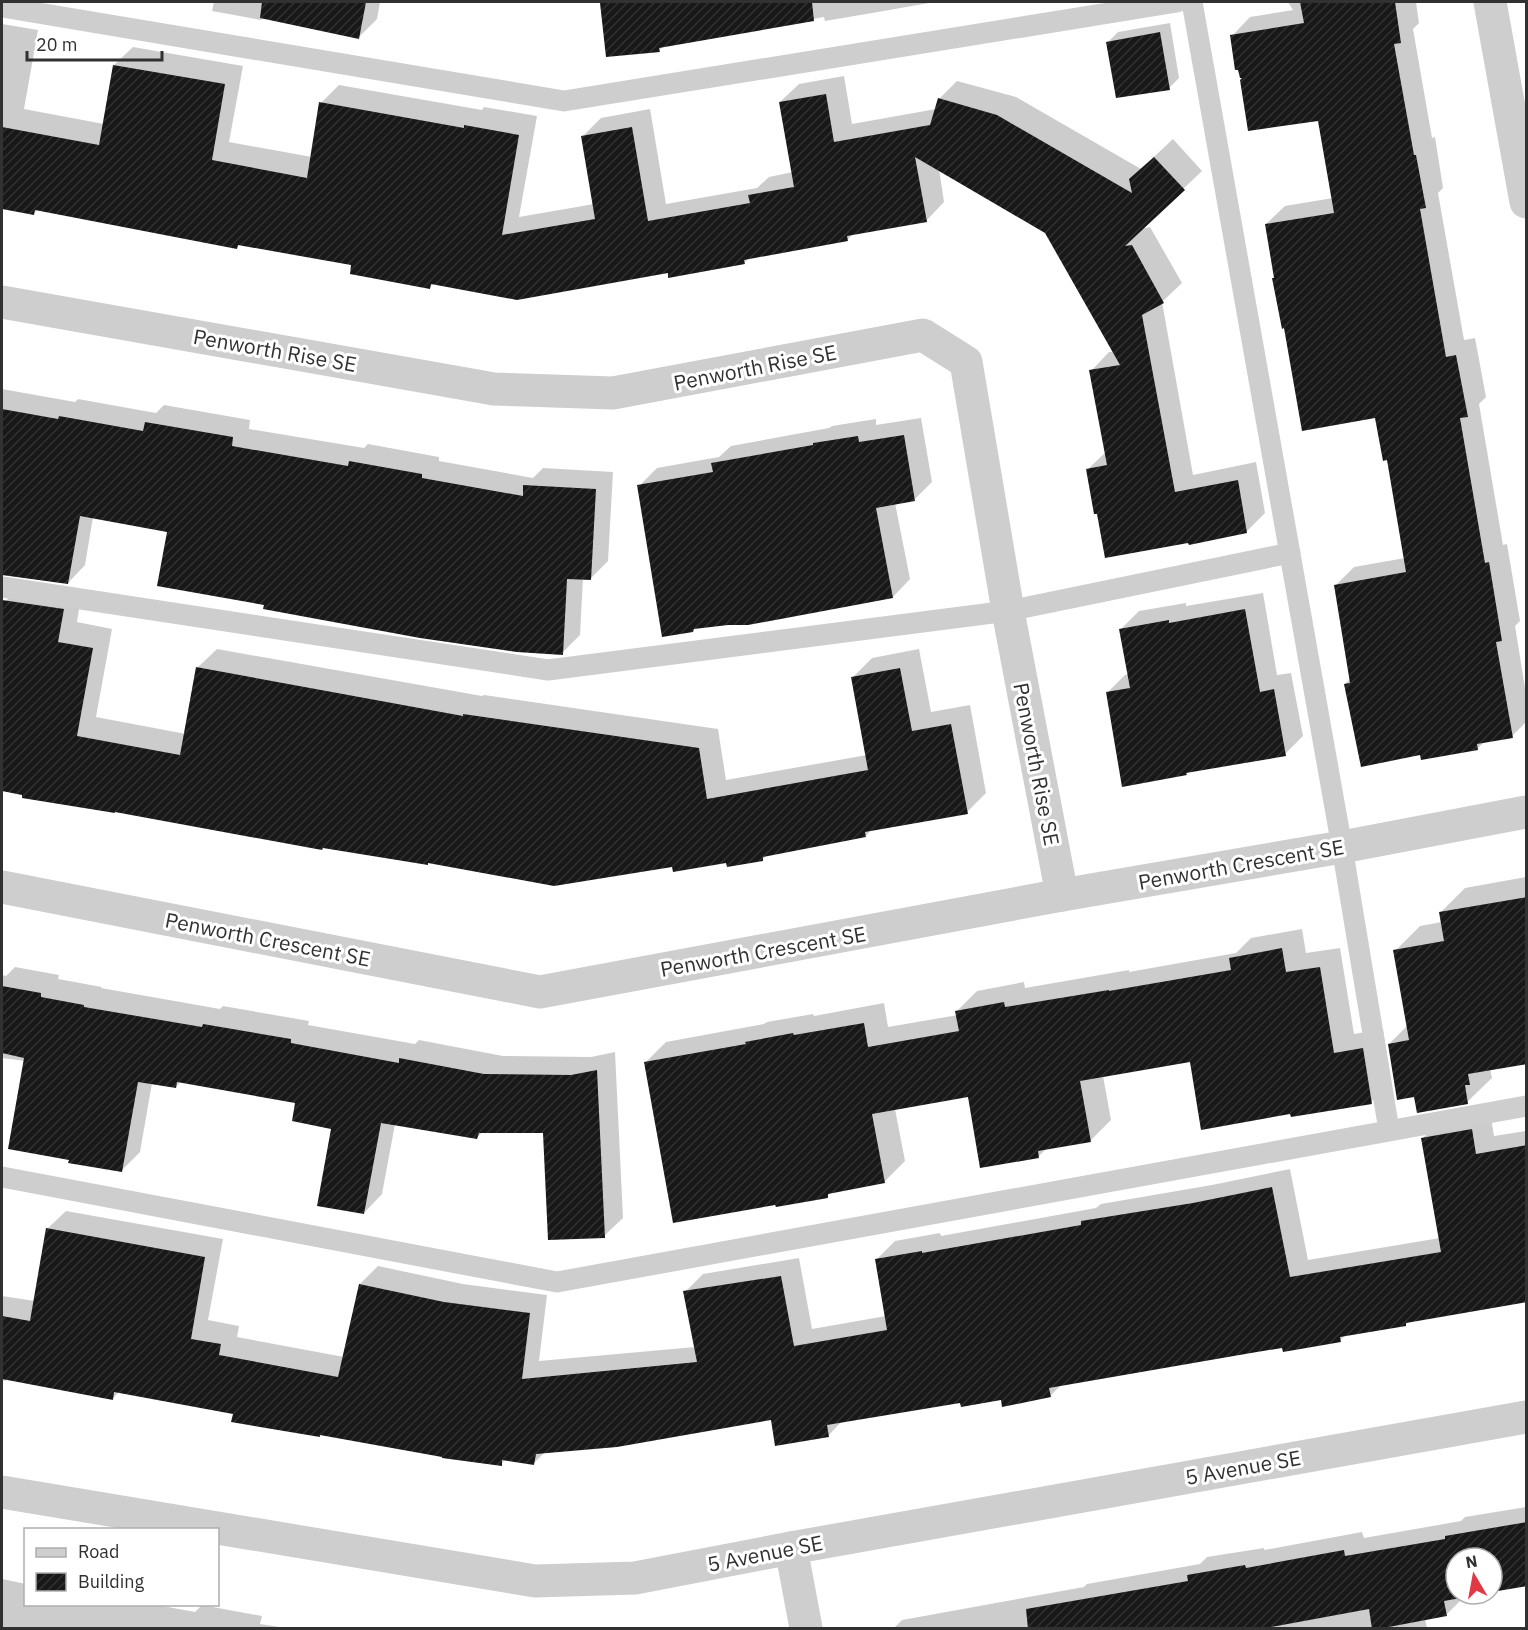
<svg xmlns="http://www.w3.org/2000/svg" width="1528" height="1630" viewBox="0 0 1528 1630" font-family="'IBM Plex Sans',sans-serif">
	<defs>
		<pattern id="building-hatch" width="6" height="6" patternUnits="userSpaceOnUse" patternTransform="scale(1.5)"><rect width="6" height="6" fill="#181818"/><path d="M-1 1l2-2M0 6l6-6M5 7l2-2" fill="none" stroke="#313131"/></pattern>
	</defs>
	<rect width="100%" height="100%" fill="#fff"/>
	<g fill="#0003">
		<polygon points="214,2 380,2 377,19 359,37 264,17 261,20 212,11"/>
		<polygon points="602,2 931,2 929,3 878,12 825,21 824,17 664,46 659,50 607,55"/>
		<polygon points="1288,2 1416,2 1419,23 1413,29 1432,138 1435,137 1443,188 1438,193 1464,340 1475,338 1486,397 1479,404 1503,545 1507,544 1520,621 1515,626 1526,694 1526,722 1512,736 1485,741 1478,748 1422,754 1345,684 1351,678 1336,585 1354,567 1405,558 1388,459 1377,416 1275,278 1266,224 1285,206 1333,198 1319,120 1246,76 1232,36 1250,17 1293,10"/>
		<polygon points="1170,23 1179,78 1169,88 1108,42 1118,32"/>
		<polygon points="2,24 38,30 24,109 104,124 114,65 133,47 243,66 229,142 312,157 321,103 339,85 482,110 484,107 537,116 519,217 594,204 583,136 601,118 650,109 666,204 757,188 769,177 793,172 780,102 799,84 844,76 852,124 936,109 939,99 957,81 1016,97 1141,169 1173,139 1202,171 1141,229 1150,227 1182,283 1162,302 1193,475 1256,462 1265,513 1246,532 1088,469 1106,452 1091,371 1109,352 1114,352 1047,232 939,169 944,202 926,221 854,233 847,240 750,257 744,263 669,271 434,283 430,287 353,264 240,244 237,247 38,209 34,213 2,207"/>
		<polygon points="2,389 75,402 78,399 156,413 164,405 250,420 249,429 364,448 368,444 439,457 439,461 533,478 543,468 613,472 608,561 590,579 583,578 580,635 562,653 265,603 169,531 93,517 85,565 68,583 13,563 2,561"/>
		<polygon points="921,418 932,482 914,500 895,503 910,579 893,597 639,486 657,468 719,457 731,446 829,428 832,426 876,419 876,425"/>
		<polygon points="25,581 82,590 77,622 112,629 96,717 186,734 197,668 217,649 482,696 484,695 718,729 726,780 867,755 852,678 872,658 919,649 931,712 970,705 986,793 967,812 872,829 866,836 767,855 763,859 673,865 430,861 427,864 2,790 2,622 6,601"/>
		<polygon points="1263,593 1277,675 1291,673 1303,736 1285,754 1189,771 1186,774 1107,693 1125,675 1129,674 1121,629 1139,611 1186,603 1186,606"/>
		<polygon points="1526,877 1526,1062 1490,1069 1492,1078 1467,1102 1416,1095 1389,1044 1408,1025 1395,951 1420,926 1442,922 1440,913 1465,888"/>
		<polygon points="1302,929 1306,953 1340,948 1354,1034 1383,1029 1391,1082 1371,1102 1191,1060 1103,1076 1111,1120 1090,1141 1047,1148 1038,1157 969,1095 895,1109 905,1161 884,1182 832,1192 827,1196 646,1062 666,1042 764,1024 767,1022 813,1014 814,1016 884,1003 888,1027 958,1015 957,1011 977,991 1024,982 1025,988 1129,970 1129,972 1236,953 1251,938"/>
		<polygon points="15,967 59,975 58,979 102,987 101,988 220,1009 223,1006 309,1021 308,1025 415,1044 419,1040 503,1056 591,1057 615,1052 623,1218 604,1236 545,1132 483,1131 477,1138 395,1124 382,1194 364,1213 333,1128 297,1102 181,1081 176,1087 152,1083 140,1152 122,1170 25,1061 2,1058 2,975 6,976"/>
		<polygon points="1490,1111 1494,1136 1526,1131 1526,1301 1409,1321 1405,1325 1346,1335 1340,1340 1283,1347 1062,1384 1050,1396 961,1401 842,1421 829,1435 772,1418 545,1452 534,1463 506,1459 501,1464 321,1434 320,1436 234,1412 120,1391 112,1399 7,1379 6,1381 2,1380 2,1296 35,1301 47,1229 66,1211 223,1239 208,1320 239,1326 237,1337 344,1357 360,1284 378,1266 463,1284 547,1295 539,1361 695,1347 685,1292 703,1274 799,1258 812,1329 886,1316 876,1260 895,1241 940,1233 941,1236 1096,1208 1101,1204 1212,1185 1290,1169 1308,1260 1440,1238 1423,1138 1441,1120"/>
		<polygon points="1526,1507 1526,1585 1492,1591 1492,1558 1456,1558 1456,1594 1474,1594 1465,1596 1446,1615 1425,1619 1427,1628 894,1628 902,1620 1084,1587 1087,1584 1200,1564 1207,1557 1264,1548 1264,1550 1362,1532 1364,1538 1461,1521 1465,1517"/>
		<polygon points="2,1579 26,1584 26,1604 152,1604 195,1612 202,1605 262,1616 260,1624 286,1628 2,1628"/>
	</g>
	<g fill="url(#building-hatch)">
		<polygon points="262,2 366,2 359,39 260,18"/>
		<polygon points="619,2 812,2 814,21 659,48 660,52 606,57 600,3"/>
		<polygon points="1300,2 1395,2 1401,43 1394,44 1414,155 1416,155 1426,208 1420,209 1446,357 1456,355 1468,417 1460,418 1485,563 1489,562 1502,641 1496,642 1513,738 1477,744 1478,750 1421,760 1420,755 1361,767 1344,684 1350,683 1334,585 1406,572 1387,460 1383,461 1375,418 1302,431 1284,328 1282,329 1272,278 1274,278 1265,224 1334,213 1318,121 1248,131 1240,80 1242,78 1240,78 1238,70 1235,70 1230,35 1304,23"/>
		<polygon points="1160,32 1170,90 1116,98 1106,42"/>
		<polygon points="113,65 225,84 212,160 307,178 319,102 464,128 464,125 519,135 502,235 595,219 581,136 632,127 648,221 750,203 748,195 794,187 779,102 826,94 834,142 930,125 938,98 997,115 1132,193 1129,179 1154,157 1185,190 1125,246 1132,245 1164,303 1142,315 1175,492 1238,480 1247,533 1189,545 1188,543 1105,558 1097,514 1094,514 1086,469 1107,465 1089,370 1120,365 1045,233 915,157 927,222 847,236 848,241 744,260 745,264 668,278 668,273 517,300 431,284 430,289 350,274 351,265 238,245 237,249 35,210 34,215 2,209 2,127 99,145"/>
		<polygon points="2,409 58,419 59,416 143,431 145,422 233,437 232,446 348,466 349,461 422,474 422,478 523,496 523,485 596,489 591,580 567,579 563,655 517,652 420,638 263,609 264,605 157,586 167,532 80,516 68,584 2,575"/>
		<polygon points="904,435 915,501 876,508 893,598 748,625 728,625 694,629 693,632 662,637 637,485 713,472 711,463 813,445 813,443 858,436 859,442"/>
		<polygon points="2,600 64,609 58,642 93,648 77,736 180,755 196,667 463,716 463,714 699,748 707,799 868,770 851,677 900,668 912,731 951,724 968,814 865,832 866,837 763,857 763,861 727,867 726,863 673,872 672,867 554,886 428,863 428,865 323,848 322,850 115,812 115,813 22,798 22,795 2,791"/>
		<polygon points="1245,609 1260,692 1274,689 1286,756 1186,773 1187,775 1122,787 1106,692 1130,688 1119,629 1169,620 1169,623"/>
		<polygon points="1527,897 1527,1064 1468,1074 1470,1085 1465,1085 1468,1104 1417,1113 1414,1097 1397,1100 1388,1044 1409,1040 1393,950 1444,941 1439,912"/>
		<polygon points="1282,948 1286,972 1320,967 1334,1053 1363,1048 1372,1104 1291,1117 1290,1114 1201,1130 1190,1062 1080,1081 1091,1142 1038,1151 1039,1158 980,1168 968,1097 872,1114 885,1183 828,1194 828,1198 776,1207 775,1205 673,1223 644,1062 746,1044 745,1042 793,1033 794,1035 864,1023 868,1047 959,1031 955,1011 1004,1002 1005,1007 1109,990 1109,991 1231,970 1229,958"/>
		<polygon points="2,986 41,993 41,997 84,1005 84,1007 202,1027 203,1024 291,1039 291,1043 399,1063 399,1058 484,1074 571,1075 597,1070 605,1238 548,1240 543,1133 479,1133 477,1139 381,1123 364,1214 317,1206 331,1129 292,1121 295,1103 177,1082 176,1088 138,1082 122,1172 68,1163 69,1160 8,1149 24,1058 2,1053"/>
		<polygon points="1472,1129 1476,1154 1527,1145 1527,1302 1406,1323 1406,1326 1340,1337 1341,1342 1283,1352 1282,1348 1251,1353 1049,1388 1051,1397 1002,1407 1001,1400 961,1407 960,1403 827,1425 829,1437 775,1446 771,1420 617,1447 536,1454 534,1465 502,1460 502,1466 442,1458 442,1457 320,1435 320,1437 231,1422 233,1414 114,1392 113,1400 2,1379 2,1316 30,1321 46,1228 205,1257 191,1339 221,1344 219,1355 338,1377 359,1284 444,1302 530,1313 522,1379 697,1362 683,1291 781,1276 794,1346 887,1330 875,1259 922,1251 922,1253 1081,1225 1081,1221 1193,1203 1272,1187 1290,1277 1441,1252 1421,1138"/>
		<polygon points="1527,1522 1527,1586 1492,1592 1492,1558 1456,1558 1456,1594 1483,1594 1444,1601 1447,1616 1378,1629 1372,1629 1369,1609 1261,1629 1028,1629 1026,1609 1188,1581 1187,1575 1245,1565 1246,1568 1344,1550 1345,1556 1445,1539 1445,1536"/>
	</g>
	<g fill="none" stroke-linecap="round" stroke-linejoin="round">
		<g stroke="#cecece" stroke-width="21">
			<polyline points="1192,2 1342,847 1389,1130"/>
			<polyline points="2,7 564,101 1177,2"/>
			<polyline points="2,587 548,670 1008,611 1290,553"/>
			<polyline points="2,1177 557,1282 1526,1106"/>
		</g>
		<g stroke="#cecece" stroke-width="33">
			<polyline points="1490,2 1526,202"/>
			<polyline points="2,302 494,389 613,393 923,335 966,362 1008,611 1062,895"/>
			<polyline points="2,887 540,992 1062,895 1342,847 1526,812"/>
			<polyline points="2,1492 535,1581 635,1578 791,1548 1526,1417"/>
			<polyline points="791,1548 806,1628"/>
		</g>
	</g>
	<g text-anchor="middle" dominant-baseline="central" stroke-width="6" stroke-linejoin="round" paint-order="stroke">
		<g font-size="21" fill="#313131" stroke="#fff">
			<text transform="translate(275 350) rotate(10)">Penworth Rise SE</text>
			<text transform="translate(755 367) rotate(-11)">Penworth Rise SE</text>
			<text transform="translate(1037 764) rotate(79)">Penworth Rise SE</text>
			<text transform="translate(1241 864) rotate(-10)">Penworth Crescent SE</text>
			<text transform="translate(268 939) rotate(11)">Penworth Crescent SE</text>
			<text transform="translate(763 951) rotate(-10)">Penworth Crescent SE</text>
			<text transform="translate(1243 1467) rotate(-10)">5 Avenue SE</text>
			<text transform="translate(765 1553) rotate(-11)">5 Avenue SE</text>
		</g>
	</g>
	<rect width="1528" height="1630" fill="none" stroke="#313131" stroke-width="6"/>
	<rect x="24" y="1528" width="195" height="78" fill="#ffffff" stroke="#adadad" stroke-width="1.5"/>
	<rect x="36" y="1548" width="30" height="9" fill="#cecece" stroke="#adadad" stroke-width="1.5"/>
	<text x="78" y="1558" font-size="18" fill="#313131">Road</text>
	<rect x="36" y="1573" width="30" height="18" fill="url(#building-hatch)" stroke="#adadad" stroke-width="1.5"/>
	<text x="78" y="1588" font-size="18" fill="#313131">Building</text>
	<g transform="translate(1474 1576) rotate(350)"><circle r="28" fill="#ffffff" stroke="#adadad" stroke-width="1.5"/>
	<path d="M0-4.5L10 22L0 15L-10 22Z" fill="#e43744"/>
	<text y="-9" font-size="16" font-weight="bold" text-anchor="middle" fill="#313131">N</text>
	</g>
	<path d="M27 51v9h135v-9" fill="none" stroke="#313131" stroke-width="3"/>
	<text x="36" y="51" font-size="18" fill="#313131" stroke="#ffffff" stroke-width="4.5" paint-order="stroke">20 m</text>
</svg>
